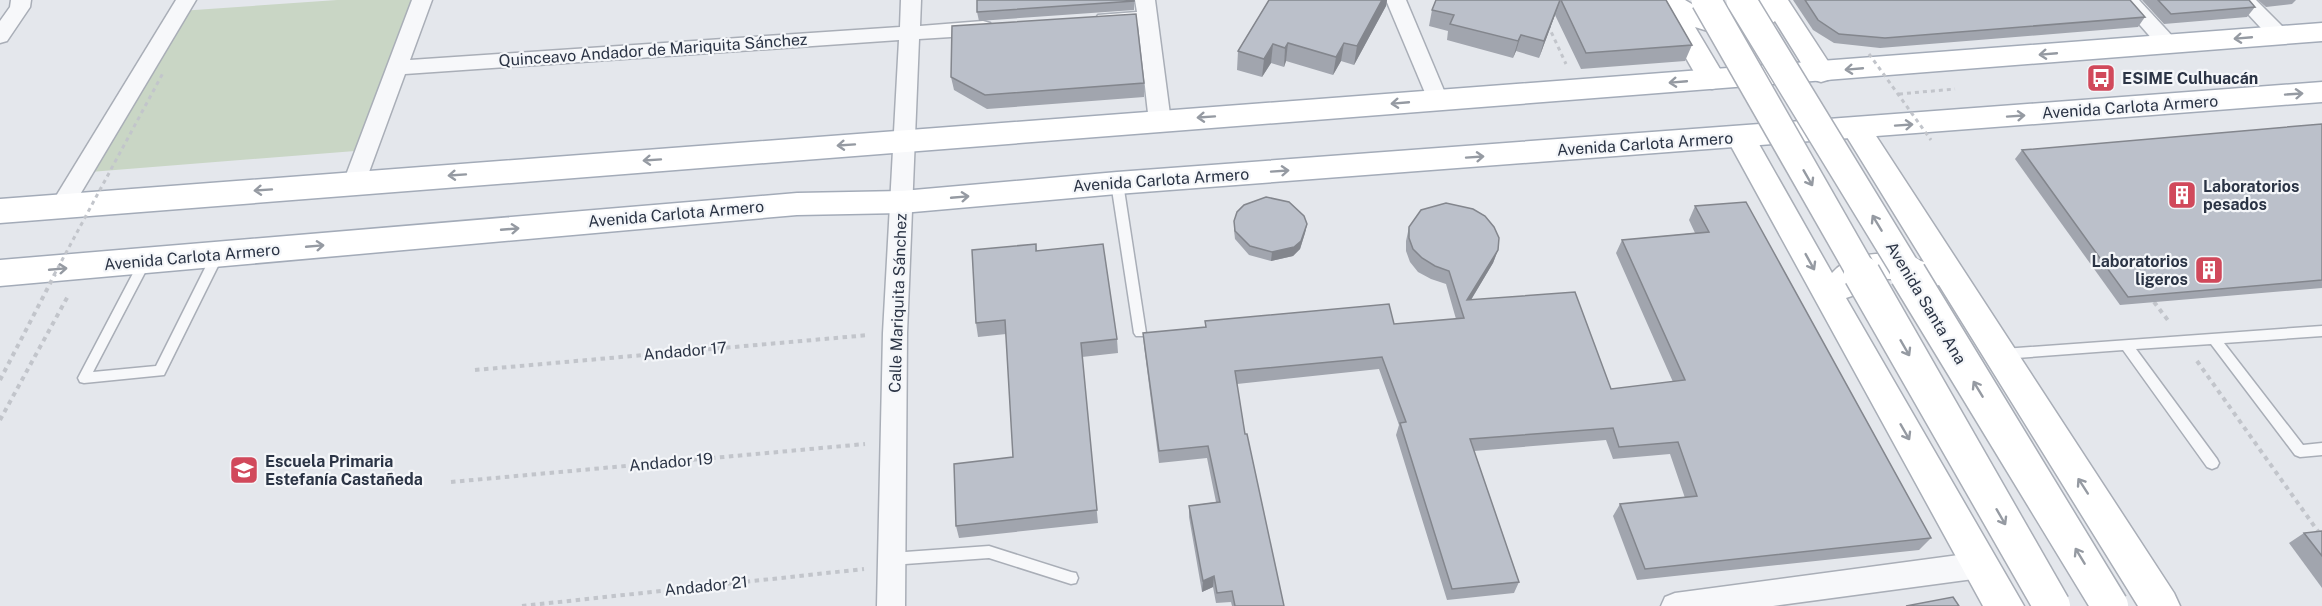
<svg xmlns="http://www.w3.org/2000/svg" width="2322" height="606" viewBox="0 0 2322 606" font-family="'Public Sans',sans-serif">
	<rect width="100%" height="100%" fill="#e4e7ec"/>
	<polygon fill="#c9d6c5" points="337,0 413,0 355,151 90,172 180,11"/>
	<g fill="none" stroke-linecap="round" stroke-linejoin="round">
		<g stroke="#a9aeb7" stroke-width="3">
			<g id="lane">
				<polygon points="1117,179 1123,183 1146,333 1144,336 1136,336 1134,333 1111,183"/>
				<polygon points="217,252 223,256 164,375 84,383 80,382 78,378 141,258 145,257 151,261 93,372 156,366 211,256"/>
				<polygon points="2322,326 2322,336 2224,343 2303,445 2322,443 2322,455 2300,457 2295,455 2211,344 2136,349 2217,459 2219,463 2217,467 2212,469 2207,467 2123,350 2003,359 1999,358 1997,354 1999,350 2003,349"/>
				<polygon points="989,546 1071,572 1076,573 1078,578 1076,583 1071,584 989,558 891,565 886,563 884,559 886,555 891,553"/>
			</g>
		</g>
		<g stroke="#a9aeb7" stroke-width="3">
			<g id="street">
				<polygon points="11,0 31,0 30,7 7,41 0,43 0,21 10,7"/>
				<polygon points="176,0 196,0 69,213 61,215 53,213 50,207 53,201"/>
				<polygon points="412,0 432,0 410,60 900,27 901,0 921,0 920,26 983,21 990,23 993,28 990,33 983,35 919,39 907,333 905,606 877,606 883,333 899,40 405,74 365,183 362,189 354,191 346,189 343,183"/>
				<polygon points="1135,0 1155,0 1171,122 1168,127 1160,129 1152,127 1149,122 1138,25 1105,26 1098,25 1095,20 1098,15 1137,12"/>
				<polygon points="1386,0 1406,0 1448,100 1445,105 1438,107 1431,105 1428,100"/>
				<polygon points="2118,0 2139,0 2175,39 2178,44 2175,49 2168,51 2161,49"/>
				<polygon points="2235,0 2256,0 2286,30 2289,35 2286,40 2279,42 2272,40"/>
				<polygon points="1981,552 1991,556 1995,565 1991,574 1981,578 1773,606 1661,606 1665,597 1675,593"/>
			</g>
		</g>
		<g stroke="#a9aeb7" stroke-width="3">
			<g id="secondary">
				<path d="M1656 0H1685L1702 10 1726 17H1743L1755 10 1758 0H1788L1835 72 1831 79 1821 82 1811 79 1775 21C1753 40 1721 36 1695 27L1726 79 1722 86 1712 89 1702 86 1655 4Z"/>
				<path d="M1857 119 1867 122 2174 593 2180 606H2138L1939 285 1929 289 1893 279H1869L1852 296 1846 298 2024 606H1983L1726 137 1731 130 1741 127 1751 130 1832 273C1855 247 1895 252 1924 262L1842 129 1847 122Z"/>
			</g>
		</g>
		<g stroke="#a3abb8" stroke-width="3">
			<g id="primary">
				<polygon points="2322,23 2322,41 0,223 0,199"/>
				<polygon points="2322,82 2322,102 1117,194 902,213 797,215 0,286 0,260 797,193 902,191 1117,172"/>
			</g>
		</g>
		<g stroke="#c2c5cb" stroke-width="3" stroke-dasharray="4 4" stroke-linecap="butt">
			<polyline points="1548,25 1566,64"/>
			<polyline points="1899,94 1955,89"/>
		</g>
		<g stroke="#c2c5cb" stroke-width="4" stroke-dasharray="4.5 4.5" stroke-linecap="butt">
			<polyline points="2154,302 2170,323"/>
			<polyline points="2197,361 2322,537"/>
			<polyline points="475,370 869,335"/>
			<polyline points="0,420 68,296"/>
			<polyline points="451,482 865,444"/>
			<polyline points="522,606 864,569"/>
		</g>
		<use href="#lane" fill="#f7f8fa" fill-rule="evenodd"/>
		<use href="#street" fill="#f7f8fa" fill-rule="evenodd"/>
		<use href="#secondary" fill="#fff" fill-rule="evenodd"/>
		<use href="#primary" fill="#fff" fill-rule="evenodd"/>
		<g stroke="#a9aeb7" stroke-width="32" stroke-linecap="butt">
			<g id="secondary-bridge-far1">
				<polyline points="1706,0 1863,275"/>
				<polyline points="1741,0 1909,275"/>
			</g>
		</g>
		<g stroke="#a9aeb7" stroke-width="39" stroke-linecap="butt">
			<g id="secondary-bridge">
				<polyline points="1862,274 2052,606"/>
				<polyline points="1908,274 2110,606"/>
			</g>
		</g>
		<g stroke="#c2c5cb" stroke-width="3" stroke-dasharray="4 4" stroke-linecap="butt">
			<polyline points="1869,54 1931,140"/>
			<polyline points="54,275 163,73"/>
		</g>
		<polyline stroke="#c2c5cb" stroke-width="4" stroke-dasharray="4.5 4.5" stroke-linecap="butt" points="0,380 55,274"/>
		<use href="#secondary-bridge-far1" stroke="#fff" stroke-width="29"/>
		<use href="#secondary-bridge" stroke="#fff" stroke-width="36"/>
	</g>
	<g fill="#a1a5ae">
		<polygon points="1269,0 1387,0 1386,6 1354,65 1341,61 1333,75 1286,61 1284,67 1271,63 1262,77 1237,70 1238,51"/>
		<polygon points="1436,0 1666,0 1692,45 1685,61 1581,69 1555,15 1539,58 1516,51 1513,58 1447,40 1448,31 1429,26 1432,10"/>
		<polygon points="1793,0 2130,0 2145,17 2138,27 1880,48 1834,43 1813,30"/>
		<polygon points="2142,0 2249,0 2255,7 2247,17 2164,24"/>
		<polygon points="2258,0 2296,0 2292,4 2266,7"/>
		<polygon points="1134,1 1134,10 979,21 977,12"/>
		<polygon points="951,77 1144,83 1144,97 987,109 954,90"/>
		<polygon points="2322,124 2322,288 2120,305 2015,159 2022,150"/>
		<polygon points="1695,206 1931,538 1919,550 1637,580 1613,516 1620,504 1685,498 1670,454 1613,459 1606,440 1474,451 1519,582 1514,593 1447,600 1396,435 1399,425 1379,369 1237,384 1245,434 1284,606 1232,606 1231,602 1216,603 1213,587 1202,592 1189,517 1189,506 1216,502 1207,458 1159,463 1144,346 1143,333 1205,327 1205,321 1394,324 1456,319 1446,284 1431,279 1418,272 1410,262 1406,251 1406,241 1409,227 1498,250 1493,263 1471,300 1611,389 1673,382 1616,253 1622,240 1695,233 1689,220"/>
		<polygon points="1234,221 1307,224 1305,233 1300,249 1293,256 1271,261 1249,255 1235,239 1234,230"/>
		<polygon points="1036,244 1037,251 1117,339 1118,353 1082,357 1098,523 959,538 956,526 1013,457 1006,334 978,337 976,323"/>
		<polygon points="2322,531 2322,588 2289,543 2304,533"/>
	</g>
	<g fill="#83868d">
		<polygon points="1382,0 1387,0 1386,6 1354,65 1357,46"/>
		<polygon points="1560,0 1555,15 1539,58 1544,41"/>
		<polygon points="1521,35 1516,51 1513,58 1518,41"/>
		<polygon points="1288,43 1286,61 1284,67 1285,48"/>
		<polygon points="1344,43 1341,61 1333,75 1336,57"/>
		<polygon points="1273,44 1271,63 1262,77 1264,59"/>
		<polygon points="1307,224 1305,233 1300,249 1293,256 1271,261 1272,252"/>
		<polygon points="1498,250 1493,263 1463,313 1467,300"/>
		<polygon points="1214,576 1213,587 1202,592 1203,581"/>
	</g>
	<g fill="#bbc0ca" stroke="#83868d" stroke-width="1.5">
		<polygon points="977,0 1134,0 1134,1 977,12"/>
		<polygon points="1269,0 1382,0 1357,46 1344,43 1336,57 1288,43 1285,48 1273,44 1264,59 1238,51"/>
		<polygon points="1436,0 1560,0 1544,41 1521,35 1518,41 1450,24 1454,15 1432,10"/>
		<polygon points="1561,0 1666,0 1692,45 1586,53"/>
		<polygon points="1805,0 2130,0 2145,17 1885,38 1839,34 1818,20"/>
		<polygon points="2158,0 2249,0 2255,7 2171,14"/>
		<polygon points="1136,14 1144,83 985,95 951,77 952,26"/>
		<polygon points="2322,124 2322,280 2128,297 2022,150"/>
		<polygon points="1266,197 1289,202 1304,216 1307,224 1301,241 1294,247 1272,252 1250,246 1235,231 1234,221 1237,212 1244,205"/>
		<polygon points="1746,202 1931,538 1645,569 1620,504 1697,496 1678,442 1619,447 1613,428 1470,439 1519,582 1452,589 1400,423 1406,422 1382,357 1235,371 1245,434 1247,434 1284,606 1235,606 1232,591 1217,593 1214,576 1203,581 1189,506 1220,502 1208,446 1159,451 1143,333 1206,327 1205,321 1389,304 1394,324 1464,318 1449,271 1435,266 1422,258 1413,249 1409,238 1409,227 1421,210 1446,203 1473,209 1485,216 1494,227 1499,238 1498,250 1467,300 1575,292 1611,389 1685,380 1622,240 1709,232 1695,206"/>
		<polygon points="1036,244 1036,251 1103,244 1117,339 1081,343 1097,510 956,526 954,464 1013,457 1005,320 976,323 972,250"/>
		<polygon points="2322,531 2322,556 2304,533"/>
		<polygon points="1953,597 1959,606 1906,606"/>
	</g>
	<defs><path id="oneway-shaft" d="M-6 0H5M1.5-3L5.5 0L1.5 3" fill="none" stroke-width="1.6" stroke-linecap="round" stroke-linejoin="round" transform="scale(1.5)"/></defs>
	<g stroke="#959aa2">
		<use href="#oneway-shaft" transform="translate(2243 38) rotate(175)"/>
		<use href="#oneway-shaft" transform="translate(2048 54) rotate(175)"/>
		<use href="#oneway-shaft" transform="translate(1854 69) rotate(175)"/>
		<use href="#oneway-shaft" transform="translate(1678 82) rotate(175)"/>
		<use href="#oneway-shaft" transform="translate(2294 94) rotate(-4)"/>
		<use href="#oneway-shaft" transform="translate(1400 103) rotate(175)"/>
		<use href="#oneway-shaft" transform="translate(2016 116) rotate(-4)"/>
		<use href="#oneway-shaft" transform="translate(1206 117) rotate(176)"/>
		<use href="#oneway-shaft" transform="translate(1904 125) rotate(-4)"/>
		<use href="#oneway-shaft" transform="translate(846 145) rotate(176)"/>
		<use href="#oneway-shaft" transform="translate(1475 157) rotate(-4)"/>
		<use href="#oneway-shaft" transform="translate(652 160) rotate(176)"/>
		<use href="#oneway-shaft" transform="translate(1280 171) rotate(-4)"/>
		<use href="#oneway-shaft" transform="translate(457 175) rotate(176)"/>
		<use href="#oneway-shaft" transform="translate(1808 178) rotate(60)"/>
		<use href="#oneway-shaft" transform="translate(263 190) rotate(176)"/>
		<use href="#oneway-shaft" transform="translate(960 197) rotate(-5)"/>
		<use href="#oneway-shaft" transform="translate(1877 223) rotate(-121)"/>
		<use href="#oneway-shaft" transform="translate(510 229) rotate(-5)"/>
		<use href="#oneway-shaft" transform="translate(315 246) rotate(-5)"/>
		<use href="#oneway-shaft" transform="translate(1810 262) rotate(61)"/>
		<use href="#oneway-shaft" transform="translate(58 269) rotate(-5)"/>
		<use href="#oneway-shaft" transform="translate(1905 348) rotate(60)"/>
		<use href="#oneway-shaft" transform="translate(1978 389) rotate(-121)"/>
		<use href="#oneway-shaft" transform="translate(1905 432) rotate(60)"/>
		<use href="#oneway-shaft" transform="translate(2083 486) rotate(-123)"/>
		<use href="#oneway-shaft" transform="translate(2001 517) rotate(60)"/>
		<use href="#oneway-shaft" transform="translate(2080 556) rotate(-121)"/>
	</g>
	<defs>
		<g id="bus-square" transform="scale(1.5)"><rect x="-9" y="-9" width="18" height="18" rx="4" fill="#d1495b" stroke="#f4f6f9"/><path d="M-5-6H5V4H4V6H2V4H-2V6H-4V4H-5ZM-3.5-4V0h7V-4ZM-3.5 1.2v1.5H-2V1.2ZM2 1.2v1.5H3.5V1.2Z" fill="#fff"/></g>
		<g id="building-square" transform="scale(1.5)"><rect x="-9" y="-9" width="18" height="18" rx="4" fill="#d1495b" stroke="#f4f6f9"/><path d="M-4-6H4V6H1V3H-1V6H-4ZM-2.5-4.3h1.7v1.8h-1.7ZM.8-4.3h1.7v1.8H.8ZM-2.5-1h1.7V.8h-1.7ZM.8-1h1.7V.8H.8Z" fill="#fff"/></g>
		<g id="school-square" transform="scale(1.5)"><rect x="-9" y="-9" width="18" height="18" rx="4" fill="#d1495b" stroke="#f4f6f9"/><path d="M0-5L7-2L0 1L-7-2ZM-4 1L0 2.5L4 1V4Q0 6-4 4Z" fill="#fff"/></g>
	</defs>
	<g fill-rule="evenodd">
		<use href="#bus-square" x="2101" y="78"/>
		<use href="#building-square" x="2182" y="195"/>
		<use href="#building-square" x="2209" y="270"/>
		<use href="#school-square" x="244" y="470"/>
	</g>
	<g text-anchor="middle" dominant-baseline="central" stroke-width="4.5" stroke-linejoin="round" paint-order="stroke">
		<g font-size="16" fill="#2b3445" stroke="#f4f6f9">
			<text transform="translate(653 50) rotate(-4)">Quinceavo Andador de Mariquita Sánchez</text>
			<text transform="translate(2130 107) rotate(-4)">Avenida Carlota Armero</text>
			<text transform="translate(1645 144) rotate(-4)">Avenida Carlota Armero</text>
			<text transform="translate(1161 180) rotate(-4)">Avenida Carlota Armero</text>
			<text transform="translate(676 214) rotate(-5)">Avenida Carlota Armero</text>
			<text transform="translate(192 257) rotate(-5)">Avenida Carlota Armero</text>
			<text transform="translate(898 303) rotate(-88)">Calle Mariquita Sánchez</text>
			<text transform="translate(1926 303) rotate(59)">Avenida Santa Ana</text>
			<text transform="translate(685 351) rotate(-5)">Andador 17</text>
			<text transform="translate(671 462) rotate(-5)">Andador 19</text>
			<text transform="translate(706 586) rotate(-6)">Andador 21</text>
		</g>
		<g font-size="16" font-weight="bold" fill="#2b3445" stroke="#f4f6f9" text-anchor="start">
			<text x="2122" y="78">ESIME Culhuacán</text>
			<text x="2203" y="186">Laboratorios<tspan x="2203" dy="18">pesados</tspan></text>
			<text x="2188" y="261" text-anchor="end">Laboratorios<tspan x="2188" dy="18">ligeros</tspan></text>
			<text x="265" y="461">Escuela Primaria<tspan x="265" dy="18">Estefanía Castañeda</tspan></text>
		</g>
	</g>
</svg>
